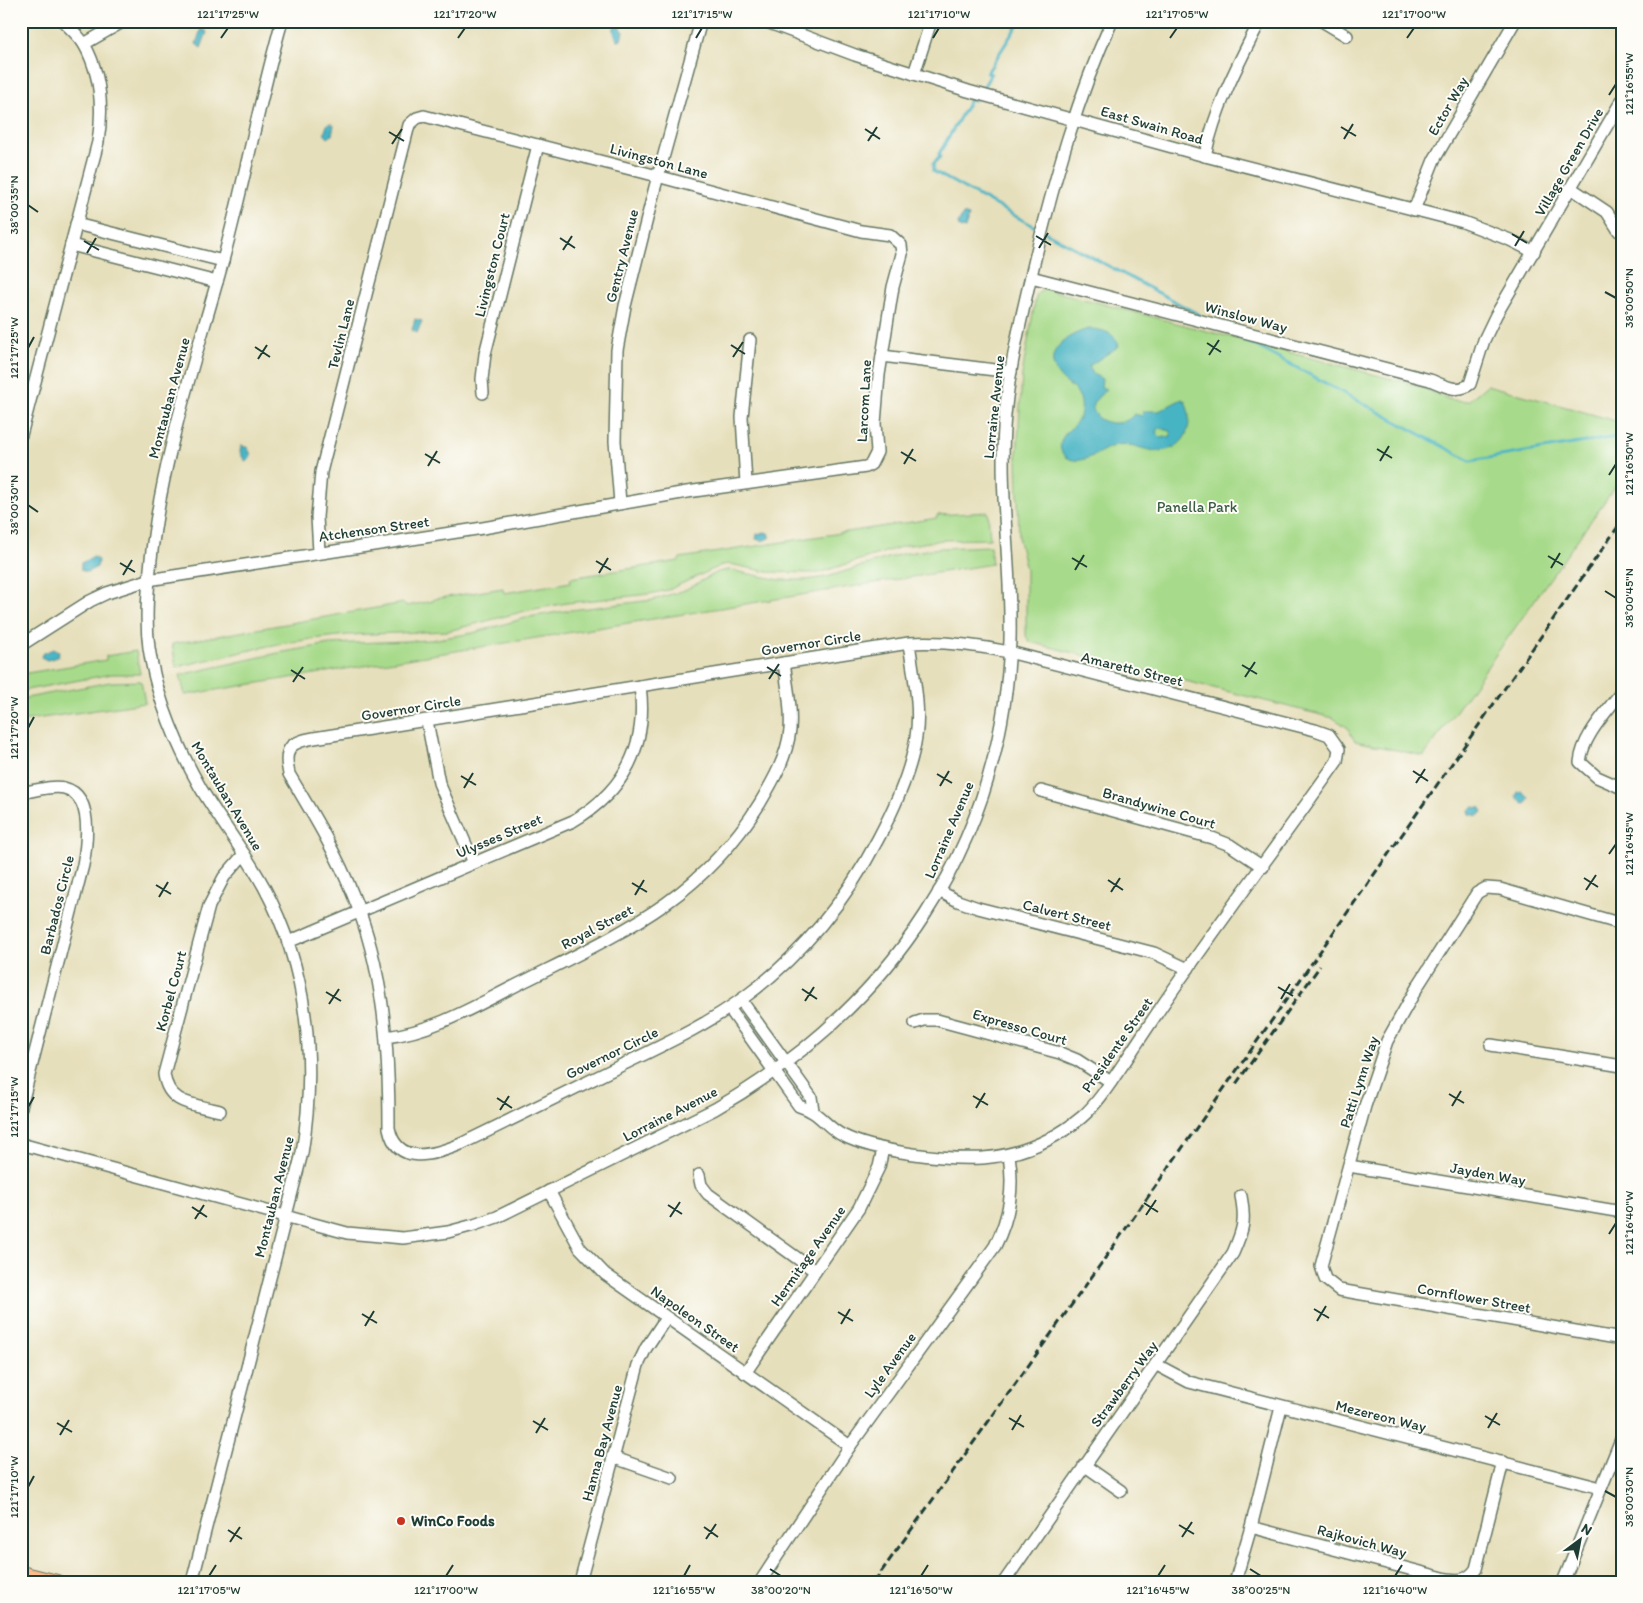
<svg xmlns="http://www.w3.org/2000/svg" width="1643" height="1603" viewBox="0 0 1643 1603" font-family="Itim,sans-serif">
	<rect width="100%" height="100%" fill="#fdfcf7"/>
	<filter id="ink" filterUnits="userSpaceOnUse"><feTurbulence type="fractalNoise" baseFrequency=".02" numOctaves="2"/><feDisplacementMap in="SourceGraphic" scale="10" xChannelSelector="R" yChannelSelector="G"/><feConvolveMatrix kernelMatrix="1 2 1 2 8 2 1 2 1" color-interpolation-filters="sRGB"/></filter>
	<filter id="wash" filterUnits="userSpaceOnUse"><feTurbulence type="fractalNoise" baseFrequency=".0096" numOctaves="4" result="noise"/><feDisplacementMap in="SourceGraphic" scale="20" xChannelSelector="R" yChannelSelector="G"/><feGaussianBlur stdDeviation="1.12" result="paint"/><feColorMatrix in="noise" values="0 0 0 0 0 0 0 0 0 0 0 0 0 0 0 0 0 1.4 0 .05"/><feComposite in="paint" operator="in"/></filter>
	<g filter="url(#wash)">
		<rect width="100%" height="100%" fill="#e6dfbb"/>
		<g fill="#a7da8a" stroke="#638c5f">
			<polygon points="1045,289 1419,386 1451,400 1468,401 1487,385 1609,419 1622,423 1622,477 1424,756 1355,741 1347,727 1333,718 1030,642 1026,636 1026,570 1019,541 1017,457 1022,374 1035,302 1037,294"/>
			<polygon points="988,512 990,539 942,540 904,546 818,573 768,572 730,564 722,565 668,590 649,594 567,603 529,610 448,631 347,635 312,639 273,645 176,667 172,644 404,603 406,606 433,601 434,599 503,588 504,593 571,582 570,578 679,561 680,558 937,518 937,515"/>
			<polygon points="990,546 992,564 185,695 180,675 278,653 330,644 431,640 473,633 529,617 571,610 653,600 685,590 718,572 729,570 780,580 806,580 827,577 901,554 940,548"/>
			<polygon points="136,651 140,674 112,674 21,691 21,674 106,660 106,656"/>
			<polygon points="141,681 145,703 21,721 21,699 110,682"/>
		</g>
		<g fill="#47b4c4" stroke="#33787c" fill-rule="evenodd">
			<polygon points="615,26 620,27 624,32 620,41 617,39 613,30"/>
			<polygon points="201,29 207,32 201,48 196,44"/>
			<polygon points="330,123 334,125 332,135 328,138 324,134 327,125"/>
			<polygon points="963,214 969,216 965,229 959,227 958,224"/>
			<polygon points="415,319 422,321 417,333 412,330"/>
			<path d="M1089 329C1101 329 1115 332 1119 346L1089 366 1093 374 1102 379 1101 387 1106 389 1093 403V410L1099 419C1110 425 1126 425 1134 414L1142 416 1144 411H1159L1182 399 1185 401C1195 424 1187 450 1158 451 1144 451 1131 442 1117 445 1102 448 1086 465 1070 459 1062 456 1059 449 1061 441 1068 425 1084 425 1081 402 1079 389 1066 385 1059 376 1040 352 1068 334 1089 329ZM1160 428 1170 431 1171 436 1161 438 1157 433V429Z"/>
			<polygon points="241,445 248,448 251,455 248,461 244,460 240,452"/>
			<polygon points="765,532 770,534 769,538 762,541 756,539 757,534"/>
			<polygon points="94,557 98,560 97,567 87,572 81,570 81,563"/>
			<polygon points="53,649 59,651 58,657 47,660 41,657 42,654"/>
			<polygon points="1522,791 1529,798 1526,804 1522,803 1516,796 1518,792"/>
			<polygon points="1473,807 1481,808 1483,812 1478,816 1470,814 1469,810"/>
		</g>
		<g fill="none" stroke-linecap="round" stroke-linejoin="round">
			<g stroke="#47b4c4" stroke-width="3">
				<polyline points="981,91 991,74 987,73 1020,21"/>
				<polyline points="977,96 975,100 970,100 939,154 940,157 933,164 933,171 1039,229"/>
				<polyline points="1045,232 1200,315"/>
				<polyline points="1236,335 1470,461 1622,436"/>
			</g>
		</g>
	</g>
	<g filter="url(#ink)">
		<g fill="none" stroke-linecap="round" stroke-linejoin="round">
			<g stroke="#657663" stroke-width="14">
				<g id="minor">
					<polyline points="764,21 855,55 968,91 1205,156 1463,222 1510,240 1534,252"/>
					<polyline points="1322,21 1347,36"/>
					<polyline points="84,44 124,21"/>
					<polyline points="914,74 931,21"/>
					<path d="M1205 156C1215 108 1238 64 1260 21"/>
					<polyline points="1571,188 1607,212 1619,231"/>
					<polyline points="1414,210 1434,160 1515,21"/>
					<polyline points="76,224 223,261"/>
					<polyline points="71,245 217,282"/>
					<path d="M1031 277 1430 380C1443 385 1457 394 1470 384L1484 340 1496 315 1622 100"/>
					<polyline points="882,356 1011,372"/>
					<polyline points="483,393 482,379 485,354 538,145"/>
					<path d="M21 435 98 142C103 110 101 74 84 44 79 36 70 28 63 21"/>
					<polyline points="746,483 742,417 750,340"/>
					<polyline points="620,503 615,441 617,350 625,306 655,187 701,21"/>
					<polyline points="21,645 90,601 107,593 148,580 483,528 687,492 866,467 871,464 877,452 875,423 879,375 893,287 902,254 901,245 890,235 861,231 646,173 424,116 417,118 409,125 321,472 317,517 319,552"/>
					<path d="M1622 691C1607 712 1583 735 1580 762L1597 777 1622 788"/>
					<polyline points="427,721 439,783 474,863"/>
					<polyline points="1041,791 1212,838 1230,845 1263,867"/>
					<path d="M21 793C34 791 52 785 64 788 94 795 87 843 83 865L21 1107"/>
					<polyline points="939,891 958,901 978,908 1154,953 1188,969"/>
					<polyline points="1622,924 1500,889 1486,888 1477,893 1419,984 1387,1041 1365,1106 1321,1266 1325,1279 1339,1290 1622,1339"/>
					<path d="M288 942 573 821C624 791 648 746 640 686"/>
					<polyline points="741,1000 811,1097 813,1110"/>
					<path d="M729 1008 799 1106C820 1112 825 1126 842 1135 875 1152 946 1160 983 1158 1021 1155 1053 1141 1082 1117 1100 1101 1112 1080 1126 1060 1146 1030 1166 999 1187 970 1236 900 1288 831 1337 761L1339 749 1329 735 1315 730 1009 652C975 645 944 641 909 643L314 738C290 742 283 748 289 774 312 813 336 852 353 895 384 969 389 1048 389 1128 397 1167 434 1155 461 1144 514 1118 567 1092 620 1066 663 1045 707 1025 746 996 801 956 847 899 878 839 895 807 911 772 916 737 921 707 913 673 909 643"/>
					<polyline points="915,1023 924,1020 937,1020 1060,1053 1077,1060 1111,1082"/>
					<path d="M386 1037C438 1031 483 1001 529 979 625 931 701 898 760 803 773 781 787 757 790 730 792 708 787 685 784 663"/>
					<polyline points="1491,1045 1622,1066"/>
					<path d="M220 1111C194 1104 168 1105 164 1074L209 906 224 877 244 854"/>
					<path d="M21 1144 347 1233 403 1238 448 1232 474 1225 497 1217 715 1109C890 1009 1003 845 1010 640 1012 565 998 490 1005 415 1010 362 1023 310 1035 259 1055 178 1077 98 1112 21"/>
					<polyline points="1349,1166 1622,1212"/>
					<polyline points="699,1175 701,1185 708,1194 815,1271"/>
					<polyline points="549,1191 580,1248 605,1274 850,1446"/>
					<polyline points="1157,1365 1189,1382 1601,1488"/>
					<polyline points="745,1373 859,1208 879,1167 883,1149"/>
					<polyline points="612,1457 672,1478"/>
					<polyline points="1084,1465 1121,1491"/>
					<path d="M1251 1527 1447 1579C1460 1581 1468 1580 1476 1569L1503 1462"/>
					<path d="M192 1582 302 1153C317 1062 308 969 264 887 245 852 220 821 200 787 176 744 156 696 149 648 145 618 148 588 151 559 162 458 195 361 222 264 244 184 259 101 282 21"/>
					<polyline points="580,1582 638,1365 646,1348 666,1318"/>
					<path d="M760 1582 850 1446 995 1246C1010 1216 1014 1188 1009 1155"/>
					<path d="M1004 1582 1233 1253C1243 1230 1246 1221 1241 1196"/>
					<polyline points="1235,1582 1251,1527 1281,1407"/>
					<polyline points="1563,1582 1622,1437"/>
				</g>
			</g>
			<g stroke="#657663" stroke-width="16">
				<polyline id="major" points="21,1573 57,1582"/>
			</g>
			<use href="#minor" stroke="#fff" stroke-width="11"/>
			<use href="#major" stroke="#fbbb8d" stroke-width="14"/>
			<g stroke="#1f3d34" stroke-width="3" stroke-dasharray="8 4" stroke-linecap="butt">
				<polyline points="1236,1084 1320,966"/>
				<polyline points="874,1582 1103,1261 1622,521"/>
			</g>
		</g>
	</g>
	<path fill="none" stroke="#1f3d34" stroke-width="2" d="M221 38 228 28M458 38 465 28M696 38 702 28M933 38 939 28M1170 38 1177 28M1407 38 1414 28M1609 95 1616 84M1341 127 1356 136M865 129 880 139M389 132 404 141M1344 139 1353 124M868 141 877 127M392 144 402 129M28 205 38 212M1512 234 1527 243M1036 236 1051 245M560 238 575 248M84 241 99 250M1515 246 1524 231M1039 248 1048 233M563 250 572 236M87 253 96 238M1605 292 1616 298M1207 343 1221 352M731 345 745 354M255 347 270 357M28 348 34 337M1209 355 1219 340M733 357 743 342M258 359 267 345M1377 449 1392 458M901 452 916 461M425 454 440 463M1380 461 1389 446M904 464 913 449M428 466 437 451M1609 475 1616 464M28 505 38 512M1548 556 1563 565M1072 558 1087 567M596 561 611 570M120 563 135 572M1551 568 1560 553M1075 570 1084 555M599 573 608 558M123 575 132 560M1605 591 1616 598M1242 665 1257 674M767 667 781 676M291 670 305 679M1245 677 1255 662M769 679 779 664M293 682 303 667M28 728 34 717M1413 771 1428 781M937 774 952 783M461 776 476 785M1416 783 1425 769M940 786 949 771M464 788 473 773M1609 854 1616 844M1584 878 1598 887M1108 880 1123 890M632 883 647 892M156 885 171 894M1586 890 1596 875M1111 892 1120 878M635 895 644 880M159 897 168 882M1278 987 1293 996M802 989 817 999M326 992 341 1001M1281 999 1290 984M805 1001 814 987M329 1004 339 989M1449 1094 1464 1103M973 1096 988 1105M497 1098 512 1108M1452 1106 1461 1091M28 1107 34 1097M976 1108 985 1093M500 1110 509 1096M1144 1203 1158 1212M668 1205 682 1214M192 1207 207 1217M1146 1215 1156 1200M670 1217 680 1202M195 1219 204 1205M1609 1234 1616 1223M1314 1309 1329 1318M838 1312 853 1321M362 1314 377 1323M1317 1321 1326 1306M841 1324 850 1309M365 1326 374 1311M1485 1416 1500 1425M1009 1418 1024 1427M533 1421 548 1430M57 1423 72 1432M1488 1428 1497 1413M1012 1430 1021 1415M536 1433 545 1418M60 1435 69 1420M28 1487 34 1476M1605 1491 1616 1497M1179 1525 1194 1534M704 1527 718 1537M228 1530 242 1539M1182 1537 1192 1522M706 1539 716 1524M230 1542 240 1527M770 1569 781 1576M1250 1569 1261 1576M209 1576 216 1565M446 1576 453 1565M684 1576 690 1565M921 1576 928 1565M1158 1576 1165 1565M1395 1576 1402 1565"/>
	<circle fill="#c8321e" stroke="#fdfcf7" stroke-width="2" cx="401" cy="1521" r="5"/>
	<g text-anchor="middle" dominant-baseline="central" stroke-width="4" stroke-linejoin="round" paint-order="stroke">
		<g font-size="15" fill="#1f3d34" stroke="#fdfcf7">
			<text transform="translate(1448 106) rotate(-60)">Ector Way</text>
			<text transform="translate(1152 125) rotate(16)">East Swain Road</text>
			<text transform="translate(659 161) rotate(15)">Livingston Lane</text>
			<text transform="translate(1569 162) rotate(-60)">Village Green Drive</text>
			<text transform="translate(622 256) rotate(-76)">Gentry Avenue</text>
			<text transform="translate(492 265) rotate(-76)">Livingston Court</text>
			<text transform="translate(1246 317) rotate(15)">Winslow Way</text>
			<text transform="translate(341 334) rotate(-76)">Tevlin Lane</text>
			<text transform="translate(169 398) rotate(-75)">Montauban Avenue</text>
			<text transform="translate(864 401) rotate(-87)">Larcom Lane</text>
			<text transform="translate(994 407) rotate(-84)">Lorraine Avenue</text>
			<text transform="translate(374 529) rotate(-8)">Atchenson Street</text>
			<text transform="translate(811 643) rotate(-9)">Governor Circle</text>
			<text transform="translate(1132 669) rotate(14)">Amaretto Street</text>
			<text transform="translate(411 708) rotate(-9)">Governor Circle</text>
			<text transform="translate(227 796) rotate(59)">Montauban Avenue</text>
			<text transform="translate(1159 808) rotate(16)">Brandywine Court</text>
			<text transform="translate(949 830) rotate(-67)">Lorraine Avenue</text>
			<text transform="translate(499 836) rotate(-23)">Ulysses Street</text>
			<text transform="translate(57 905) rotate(-76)">Barbados Circle</text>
			<text transform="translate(1067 915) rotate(14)">Calvert Street</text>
			<text transform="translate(597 927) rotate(-28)">Royal Street</text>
			<text transform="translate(171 991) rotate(-75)">Korbel Court</text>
			<text transform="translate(1020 1027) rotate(16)">Expresso Court</text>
			<text transform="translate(1117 1045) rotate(-55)">Presidente Street</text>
			<text transform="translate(612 1053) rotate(-26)">Governor Circle</text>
			<text transform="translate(1359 1082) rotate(-72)">Patti Lynn Way</text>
			<text transform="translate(670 1114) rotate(-27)">Lorraine Avenue</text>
			<text transform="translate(1488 1174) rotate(10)">Jayden Way</text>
			<text transform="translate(274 1197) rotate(-76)">Montauban Avenue</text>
			<text transform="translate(808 1256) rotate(-55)">Hermitage Avenue</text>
			<text transform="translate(1474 1298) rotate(10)">Cornflower Street</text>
			<text transform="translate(695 1319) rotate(35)">Napoleon Street</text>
			<text transform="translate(890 1365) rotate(-54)">Lyle Avenue</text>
			<text transform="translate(1124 1384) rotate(-54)">Strawberry Way</text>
			<text transform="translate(1381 1416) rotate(14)">Mezereon Way</text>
			<text transform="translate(602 1443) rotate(-75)">Hanna Bay Avenue</text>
			<text transform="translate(1362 1541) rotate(15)">Rajkovich Way</text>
		</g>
		<g font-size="15" fill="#3a5c45" stroke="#fdfcf7">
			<text x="1197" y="507">Panella Park</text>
		</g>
		<g font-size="15" font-weight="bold" fill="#1f3d34" stroke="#fdfcf7" text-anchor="start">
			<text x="411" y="1521">WinCo Foods</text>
		</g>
	</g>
	<rect width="1643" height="1603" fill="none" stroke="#fdfcf7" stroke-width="55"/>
	<g transform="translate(1580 1540) rotate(32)" stroke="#fdfcf7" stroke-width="4" paint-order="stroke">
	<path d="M0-4L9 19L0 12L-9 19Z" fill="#1f3d34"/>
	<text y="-8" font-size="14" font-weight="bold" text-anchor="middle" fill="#1f3d34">N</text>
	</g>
	<rect x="28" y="28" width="1588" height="1548" fill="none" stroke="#1f3d34" stroke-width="2"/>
	<g font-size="12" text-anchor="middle" fill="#1f3d34">
		<text x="228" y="18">121°17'25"W</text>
		<text x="465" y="18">121°17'20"W</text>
		<text x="702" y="18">121°17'15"W</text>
		<text x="939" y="18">121°17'10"W</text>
		<text x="1177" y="18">121°17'05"W</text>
		<text x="1414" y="18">121°17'00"W</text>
		<text transform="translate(1629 84) rotate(-90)" y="4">121°16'55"W</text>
		<text transform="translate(14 205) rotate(-90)" y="4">38°00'35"N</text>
		<text transform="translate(1629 298) rotate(-90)" y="4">38°00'50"N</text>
		<text transform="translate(14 348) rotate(-90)" y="4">121°17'25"W</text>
		<text transform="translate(1629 464) rotate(-90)" y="4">121°16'50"W</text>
		<text transform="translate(14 505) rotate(-90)" y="4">38°00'30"N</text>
		<text transform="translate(1629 598) rotate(-90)" y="4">38°00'45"N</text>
		<text transform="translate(14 728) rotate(-90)" y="4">121°17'20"W</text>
		<text transform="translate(1629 844) rotate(-90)" y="4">121°16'45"W</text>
		<text transform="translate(14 1107) rotate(-90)" y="4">121°17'15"W</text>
		<text transform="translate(1629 1223) rotate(-90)" y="4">121°16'40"W</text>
		<text transform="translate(14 1487) rotate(-90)" y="4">121°17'10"W</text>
		<text transform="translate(1629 1497) rotate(-90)" y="4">38°00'30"N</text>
		<text x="209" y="1594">121°17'05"W</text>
		<text x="446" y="1594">121°17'00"W</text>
		<text x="684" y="1594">121°16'55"W</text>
		<text x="781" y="1594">38°00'20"N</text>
		<text x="921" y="1594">121°16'50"W</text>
		<text x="1158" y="1594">121°16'45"W</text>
		<text x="1261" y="1594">38°00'25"N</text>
		<text x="1395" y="1594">121°16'40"W</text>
	</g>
</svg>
